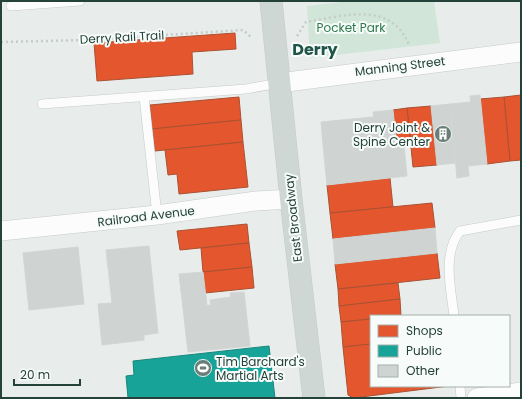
<svg xmlns="http://www.w3.org/2000/svg" width="522" height="399" viewBox="0 0 522 399" font-family="Poppins,sans-serif">
	<rect width="100%" height="100%" fill="#e8edeb"/>
	<polygon fill="#d1e6d8" points="351,1 434,1 440,43 310,58 307,6"/>
	<g fill="#e4572e" stroke="#aa5132">
		<polygon points="235,33 236,49 192,52 193,74 97,81 94,43"/>
		<polygon points="521,95 521,160 510,161 504,97"/>
		<polygon points="239,97 241,120 152,129 150,105"/>
		<polygon points="504,97 510,161 487,164 480,99"/>
		<polygon points="431,106 437,165 413,167 407,108"/>
		<polygon points="407,108 411,146 397,147 393,110"/>
		<polygon points="241,120 243,142 155,151 152,129"/>
		<polygon points="243,142 248,187 179,194 177,174 168,175 165,150"/>
		<polygon points="390,178 393,207 330,213 327,185"/>
		<polygon points="432,203 435,228 333,239 330,213"/>
		<polygon points="247,224 249,243 180,250 177,231"/>
		<polygon points="249,243 252,267 203,272 201,248"/>
		<polygon points="437,253 440,278 338,289 335,264"/>
		<polygon points="252,267 254,288 205,293 203,272"/>
		<polygon points="398,283 400,299 339,306 338,289"/>
		<polygon points="400,299 401,316 371,316 371,319 341,322 339,306"/>
		<polygon points="371,319 371,344 343,347 341,322"/>
		<polygon points="371,344 371,386 449,386 353,398 348,395 343,347"/>
	</g>
	<polygon fill="#17a398" stroke="#1b867c" points="269,346 275,398 128,398 126,376 134,375 133,361"/>
	<g fill="#cfd4d2" stroke="#d1d6d4">
		<polygon points="480,95 487,164 477,165 470,96"/>
		<polygon points="471,102 477,165 468,166 469,176 457,178 450,104"/>
		<polygon points="450,104 455,163 437,165 431,106"/>
		<polygon points="393,110 397,147 377,149 373,112"/>
		<polygon points="373,117 377,149 324,155 321,122"/>
		<polygon points="404,146 407,176 327,185 324,155"/>
		<polygon points="435,228 437,253 335,264 333,239"/>
		<polygon points="149,246 158,333 144,335 144,340 102,345 98,304 112,303 106,250"/>
		<polygon points="78,247 84,304 29,310 23,253"/>
		<polygon points="203,272 207,306 183,308 179,274"/>
		<polygon points="244,292 250,346 188,352 183,308 211,305 210,300 231,297 230,293"/>
	</g>
	<g fill="none" stroke-linecap="round" stroke-linejoin="round">
		<g stroke="#c5cac8" stroke-width="10">
			<g id="lane">
				<polyline points="11,6 80,1"/>
				<polyline points="144,97 157,215"/>
				<polyline points="42,104 246,89 279,83"/>
				<path d="M454 316C451 289 442 254 460 231L521 220"/>
				<polyline points="460,386 461,398"/>
			</g>
		</g>
		<g stroke="#c5cac8" stroke-width="20">
			<g id="street">
				<polyline points="279,83 521,52"/>
				<polyline points="1,231 157,215 256,201 291,199"/>
				<polyline points="477,398 521,392"/>
			</g>
		</g>
		<g stroke="#c3ccc9" stroke-width="23">
			<polyline id="primary" points="271,1 291,199 314,398"/>
		</g>
		<g stroke="#c3ccca" stroke-width="2.5" stroke-dasharray="2 3" stroke-linecap="butt">
			<path d="M297 36 306 22C343 16 391 0 409 45"/>
			<polyline points="1,42 86,40 243,30 251,37"/>
		</g>
		<use href="#lane" stroke="#fcfcfc" stroke-width="9"/>
		<use href="#street" stroke="#fcfcfc" stroke-width="19"/>
		<use href="#primary" stroke="#cfd7d5" stroke-width="22"/>
	</g>
	<defs>
		<g id="building-disc" transform="scale(0.9)"><circle r="9.5" fill="#697e78" stroke="#f7fbf9"/><path d="M-4-6H4V6H1V3H-1V6H-4ZM-2.5-4.3h1.7v1.8h-1.7ZM.8-4.3h1.7v1.8H.8ZM-2.5-1h1.7V.8h-1.7ZM.8-1h1.7V.8H.8Z" fill="#fff"/></g>
		<g id="stadium-disc" transform="scale(0.9)"><circle r="9.5" fill="#697e78" stroke="#f7fbf9"/><path d="M0-5a6.5 5 0 1 0 0 10a6.5 5 0 1 0 0-10ZM-3.5-1.8h7v3.6h-7Z" fill="#fff"/></g>
	</defs>
	<g fill-rule="evenodd">
		<use href="#building-disc" x="443" y="134"/>
		<use href="#stadium-disc" x="203" y="368"/>
	</g>
	<g text-anchor="middle" dominant-baseline="central" stroke-width="4" stroke-linejoin="round" paint-order="stroke">
		<g font-size="12" fill="#2d7a4b" stroke="#f7fbf9">
			<text x="351" y="27">Pocket Park</text>
		</g>
		<g font-size="12" fill="#24423a" stroke="#f7fbf9">
			<text transform="translate(122 37) rotate(-3)">Derry Rail Trail</text>
			<text transform="translate(400 66) rotate(-7)">Manning Street</text>
			<text transform="translate(146 216) rotate(-7)">Railroad Avenue</text>
			<text transform="translate(293 218) rotate(-96)">East Broadway</text>
		</g>
		<g font-size="12" fill="#24423a" stroke="#f7fbf9" text-anchor="end">
			<text x="430" y="127">Derry Joint &amp;<tspan x="430" dy="14">Spine Center</tspan></text>
			<text x="216" y="361" text-anchor="start">Tim Barchard's<tspan x="216" dy="14">Martial Arts</tspan></text>
		</g>
		<g font-size="16" font-weight="bold" fill="#1f5548" stroke="#f7fbf9">
			<text x="315" y="49">Derry</text>
		</g>
	</g>
	<rect width="522" height="399" fill="none" stroke="#24423a" stroke-width="4"/>
	<rect x="370" y="315" width="140" height="72" fill="#f7fbf9" stroke="#a3b1ad"/>
	<rect x="378" y="325" width="20" height="12" fill="#e4572e" stroke="#a3b1ad"/>
	<text x="406" y="335" font-size="12" fill="#24423a">Shops</text>
	<rect x="378" y="345" width="20" height="12" fill="#17a398" stroke="#a3b1ad"/>
	<text x="406" y="355" font-size="12" fill="#24423a">Public</text>
	<rect x="378" y="365" width="20" height="12" fill="#cfd4d2" stroke="#a3b1ad"/>
	<text x="406" y="375" font-size="12" fill="#24423a">Other</text>
	<path d="M14 379v6h66v-6" fill="none" stroke="#24423a" stroke-width="2"/>
	<text x="20" y="379" font-size="12" fill="#24423a" stroke="#f7fbf9" stroke-width="3" paint-order="stroke">20 m</text>
</svg>
